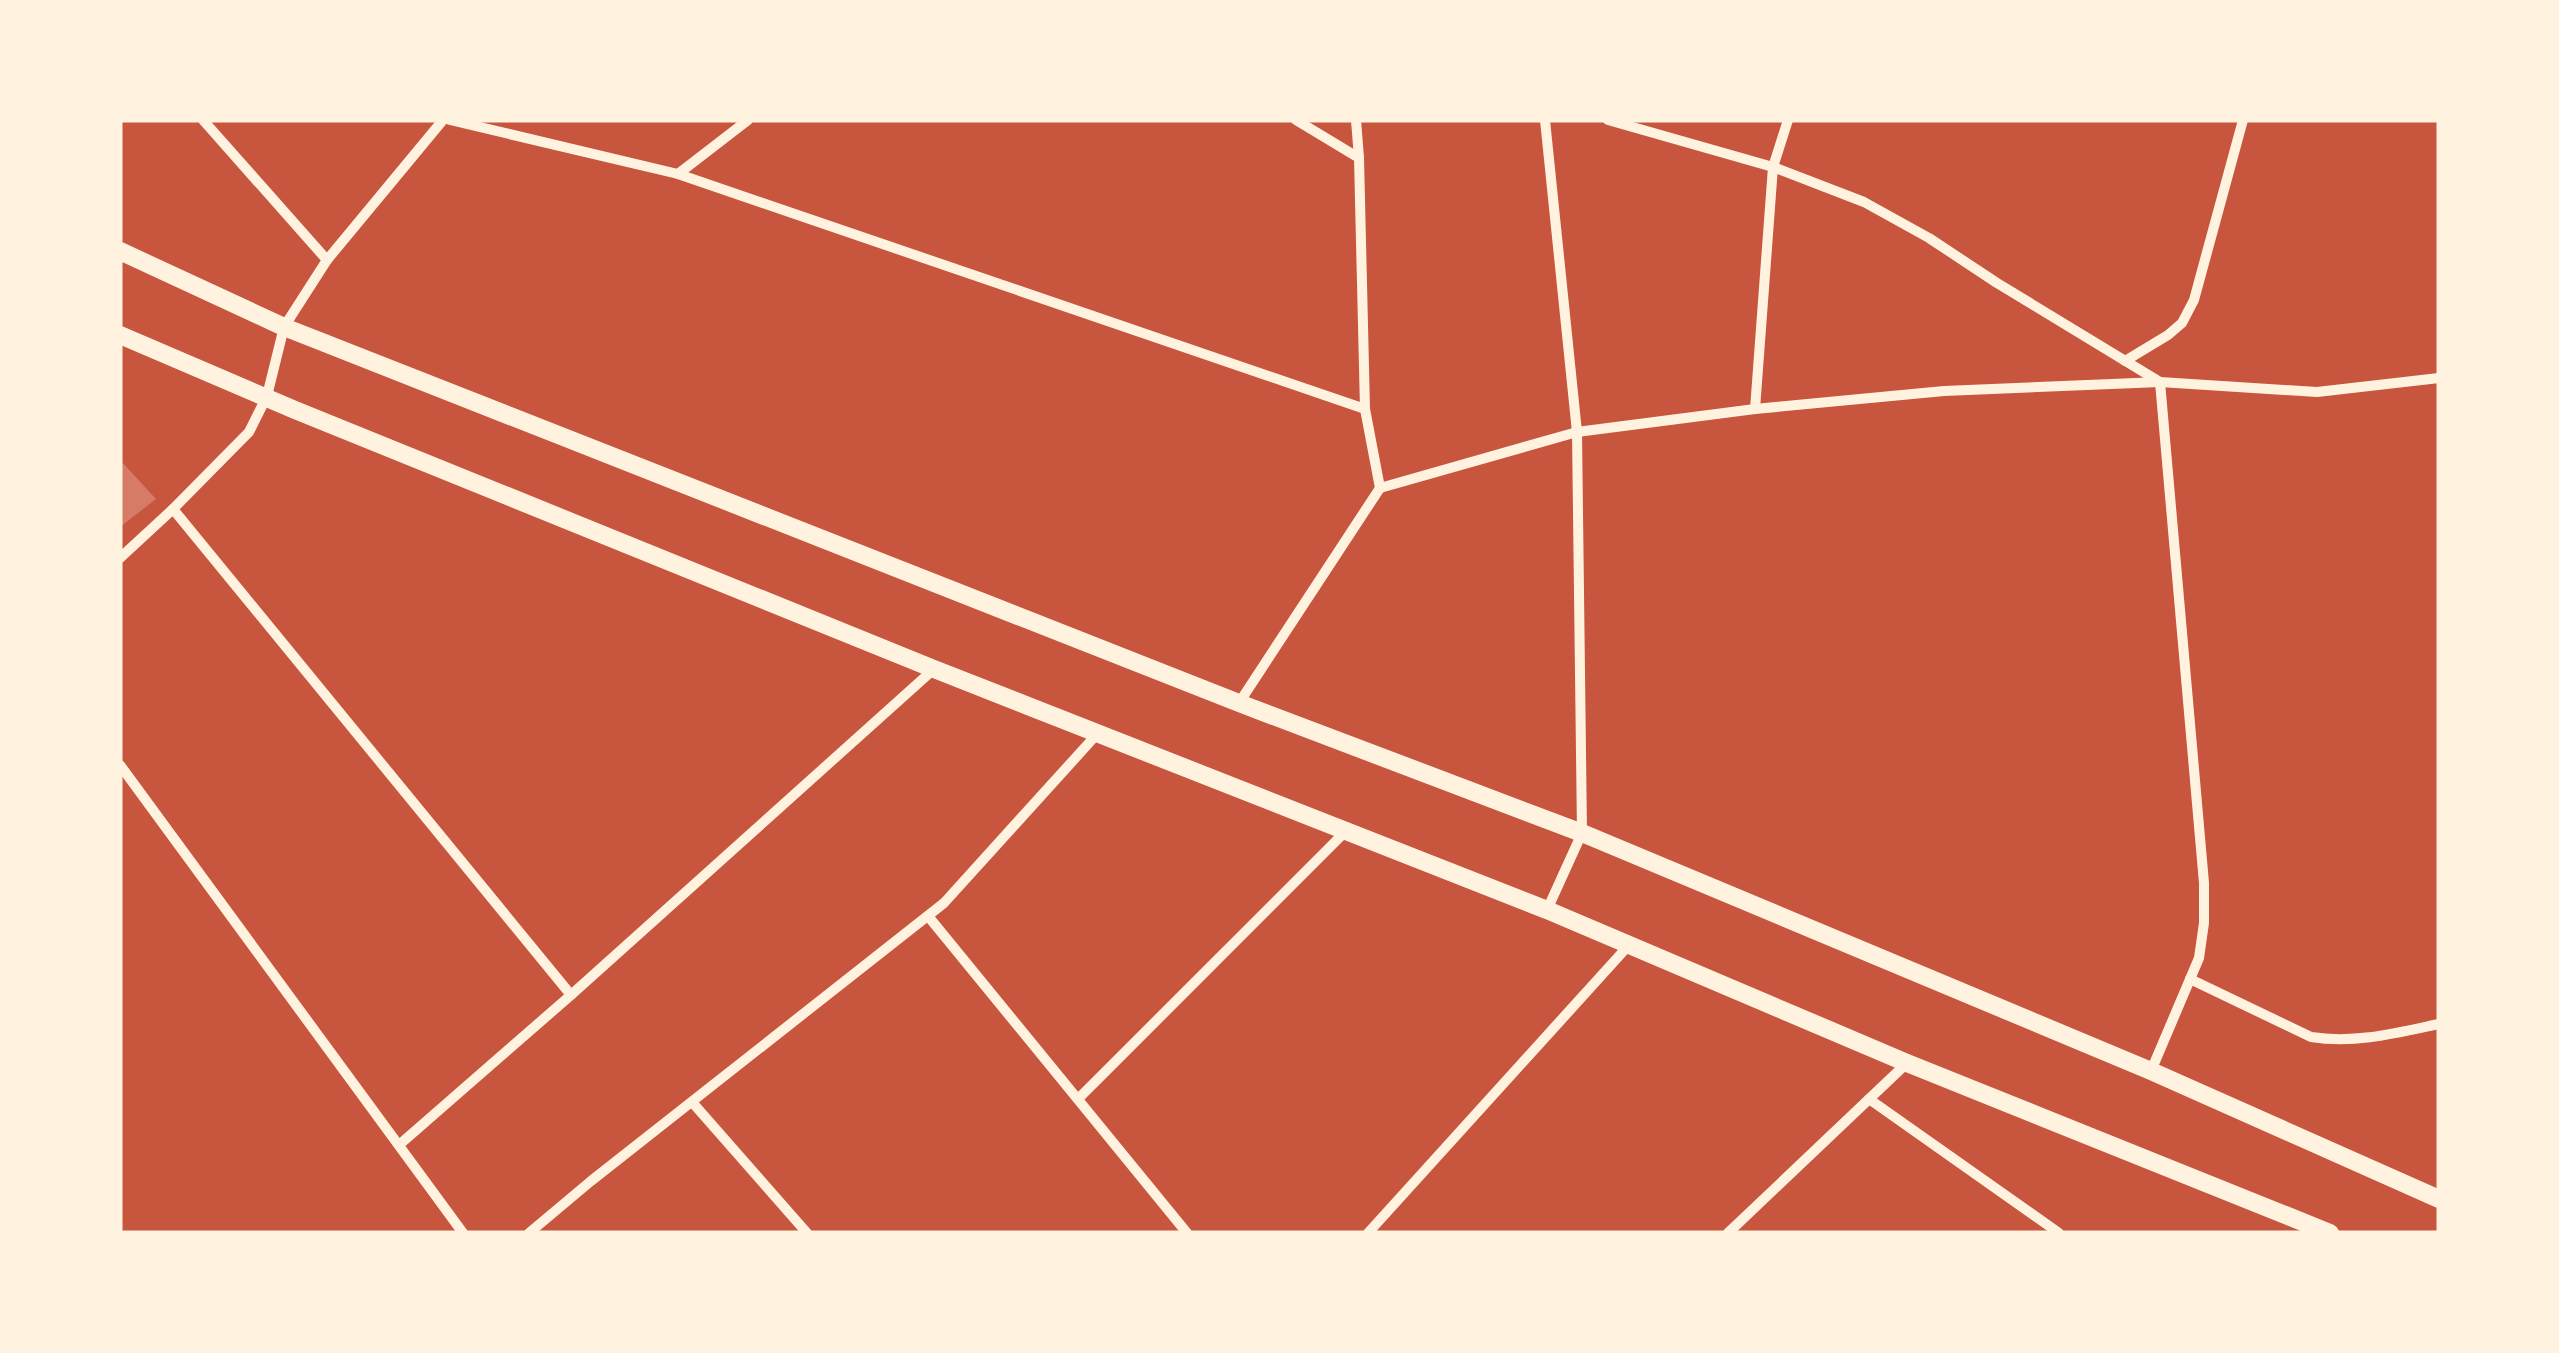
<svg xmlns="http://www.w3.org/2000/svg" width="2559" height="1353" viewBox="0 0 2559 1353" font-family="Lato,sans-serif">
	<rect width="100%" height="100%" fill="#c8553d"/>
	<polygon fill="#d67c66" points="120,460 156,499 120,527"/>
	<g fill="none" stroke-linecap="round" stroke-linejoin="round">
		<g stroke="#fff3e0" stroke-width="10">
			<polyline points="203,120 327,260"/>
			<polyline points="450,120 678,174 1365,409 1359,158 1356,120"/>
			<polyline points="1296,120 1359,158"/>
			<polyline points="1545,120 1577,432 1582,833 1547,910"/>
			<polyline points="1608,120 1773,167 1864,202 1929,238 1997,283 2160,382 2204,883 2204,923 2199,958 2151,1071"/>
			<polyline points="678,174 748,120"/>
			<polyline points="2125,361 2168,335 2182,323 2194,300 2243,120"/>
			<polyline points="1365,409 1380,488 1577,432 1755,409 1944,391 2160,382 2317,392 2439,378"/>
			<polyline points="1755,409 1773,167 1788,120"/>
			<polyline points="173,509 571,995 934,669"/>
			<polyline points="120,558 173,509 249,432 267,396 284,327 327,260 443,120"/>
			<polyline points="1239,703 1380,488"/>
			<polyline points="120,765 463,1233"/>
			<polyline points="928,916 1187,1233"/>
			<path d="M2190 979 2311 1037C2355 1044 2397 1033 2439 1024"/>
			<polyline points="1078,1099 1346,831"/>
			<polyline points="1869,1099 2059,1233"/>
			<polyline points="692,1102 807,1233"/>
			<polyline points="399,1145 571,995"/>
			<polyline points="529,1233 591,1181 944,903 1098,733"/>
			<polyline points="1368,1233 1629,945"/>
			<polyline points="1728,1233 1907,1063"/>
		</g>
		<g stroke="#fff3e0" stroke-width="18">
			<polyline points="120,251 284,327 1239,703 1582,833 2151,1071 2439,1199"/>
			<polyline points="120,335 295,410 934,669 1547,910 1907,1063 2330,1233"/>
		</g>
	</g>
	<rect width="2559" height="1353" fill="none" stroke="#fff3e0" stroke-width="245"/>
</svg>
